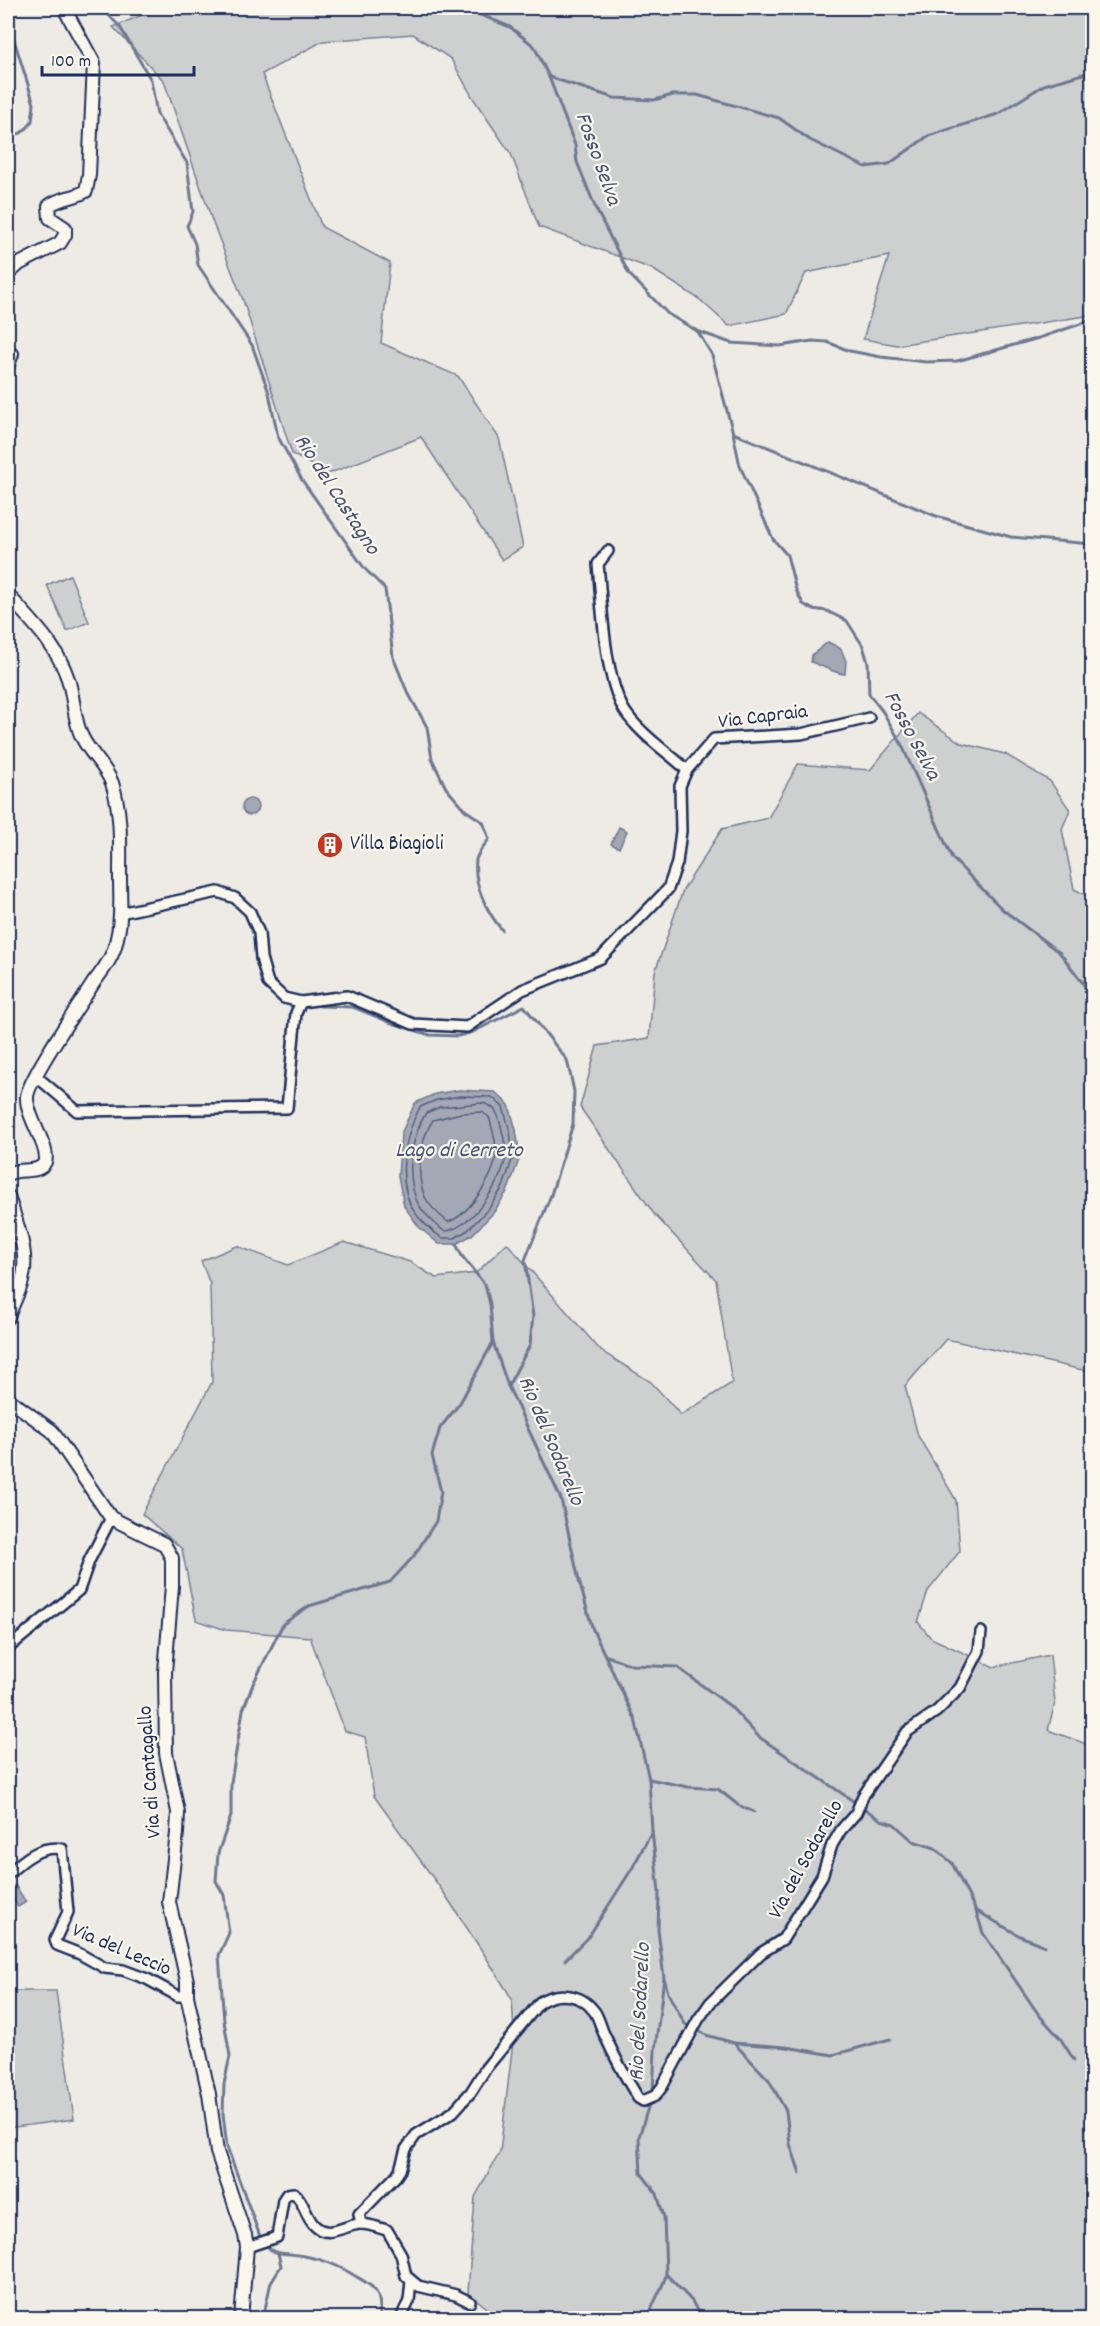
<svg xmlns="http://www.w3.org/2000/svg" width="1100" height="2326" viewBox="0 0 1100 2326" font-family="Dekko,sans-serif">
	<rect width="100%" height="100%" fill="#eeebe4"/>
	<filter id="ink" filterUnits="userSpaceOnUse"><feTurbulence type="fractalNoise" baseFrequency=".0167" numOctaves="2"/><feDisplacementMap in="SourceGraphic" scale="12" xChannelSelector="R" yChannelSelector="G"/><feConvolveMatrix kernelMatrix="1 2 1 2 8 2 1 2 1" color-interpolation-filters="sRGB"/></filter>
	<g filter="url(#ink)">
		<g fill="#cecfcf" stroke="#747f96" stroke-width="1.5">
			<polygon points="159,8 1092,8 1092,315 897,345 863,339 889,256 806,273 786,314 729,326 699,299 652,269 539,227 511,154 473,98 451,59 413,34 323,41 262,74 322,227 390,263 381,343 458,376 499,438 523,547 502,560 421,437 328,474 292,454 243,300 213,223 164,81 113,27"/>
			<polygon points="70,575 89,622 67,631 47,585"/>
			<polygon points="918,713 961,743 1005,754 1050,781 1070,810 1062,829 1074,889 1092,898 1092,1372 946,1339 905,1386 918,1436 956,1500 960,1551 928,1591 918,1622 931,1638 994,1667 1050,1655 1055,1703 1048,1730 1092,1746 1092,2318 500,2318 468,2293 475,2197 500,2152 514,2033 512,1999 484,1954 444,1893 374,1796 365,1737 345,1731 310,1637 226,1630 196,1620 182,1549 142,1514 212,1382 210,1284 201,1261 237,1246 288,1265 344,1242 410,1262 436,1278 476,1273 507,1243 601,1351 651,1382 681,1415 732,1383 716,1280 654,1214 580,1107 597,1046 649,1038 655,972 683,890 722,829 768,818 798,764 870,770"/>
			<polygon points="8,1991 56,1991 74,2119 8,2128"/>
		</g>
		<g fill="#a3a8b4" stroke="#6d7892" stroke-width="1.5">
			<path d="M828 642 841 649 846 661 845 674C832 673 824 666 811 662L812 655Z"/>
			<circle cx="250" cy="807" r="8"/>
			<polygon points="619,827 627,831 619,848 611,844"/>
			<polygon points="459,1090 495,1092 509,1105 516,1130 520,1157 508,1190 494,1212 472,1235 456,1244 439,1244 419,1227 404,1206 398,1176 401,1134 415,1103 435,1094"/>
			<polygon points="15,1885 26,1902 18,1907 8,1892"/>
		</g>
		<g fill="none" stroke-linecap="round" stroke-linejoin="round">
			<g stroke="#515f80" stroke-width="1.5">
				<path d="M460 1096 492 1097 503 1107 510 1131 513 1157 503 1187 489 1208 468 1230 455 1238H442C430 1230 416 1217 410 1204 397 1173 405 1135 420 1107L437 1100Z"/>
				<path d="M482 1103C496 1106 498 1114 501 1126 503 1135 506 1146 506 1154 505 1179 470 1231 444 1231 434 1223 421 1212 416 1199 406 1172 411 1137 426 1113L440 1107Z"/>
				<path d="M482 1112 489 1117C492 1128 497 1142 496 1154 495 1176 468 1216 448 1222 439 1215 430 1207 425 1197 415 1175 420 1139 433 1120L461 1113Z"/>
			</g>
			<g stroke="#6d7892" stroke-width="3">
				<path d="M102 8 120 27 151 80 157 114 187 163 193 212 187 226 195 244 198 265 252 345 269 393 278 437 302 480 365 569 385 589 393 657 406 689 427 727 432 759 446 788 465 810 483 822 489 839C485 845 477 853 476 860 473 885 487 912 502 930"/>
				<polyline points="464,8 510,27 534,46 549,77 575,145 577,162 596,209 629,274 668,314 697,331 731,343 780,346 812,341 827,342 850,351 881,357 926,362 957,361 1039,338 1092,320"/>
				<polyline points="549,77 614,98 654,100 673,95 697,95 779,118 810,140 865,167 889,164 928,136 998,114 1044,85 1083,74 1092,73"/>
				<polyline points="8,136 21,133 28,127 32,121 34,104 12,33 8,8"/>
				<polyline points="698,332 712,355 733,433 936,516 1011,537 1092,544"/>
				<polyline points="733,433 740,466 773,539 787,555 796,590 803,604 812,609 827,611 847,621 863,646 868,663 869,694 883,712 901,743 952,858 1002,909 1060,953 1083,983 1092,1004"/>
				<polyline points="320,1006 353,1007 392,1023 430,1035 458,1036 473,1032 524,1006 567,1060 574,1091 573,1124 551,1195 525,1260 533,1316 530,1345 508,1386"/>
				<polyline points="456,1244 462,1256 485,1285 490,1304 493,1342 508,1386 561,1499 579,1581 593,1630 635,1719 649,1779 652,1831 659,1892 658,1930 664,1978 655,2050 653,2092"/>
				<polyline points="607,1656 632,1665 677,1667 730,1706 759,1737 881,1820 894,1824 913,1841 935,1848 952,1863 976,1911 983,1933 1039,2015 1060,2038 1074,2060"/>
				<polyline points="649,1779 688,1787 718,1789 738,1805 754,1812"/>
				<polyline points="977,1911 1020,1936 1045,1946"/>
				<polyline points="565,1960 589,1936 633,1867 652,1831"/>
				<polyline points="665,1981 668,1993 685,2024 706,2035 734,2043 786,2047 833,2055 890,2039"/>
				<polyline points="734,2043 769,2080 786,2111 790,2144 800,2173"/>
				<polyline points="650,2101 639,2137 641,2173 657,2194 664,2217 666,2274 692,2301 701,2318 704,2318"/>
				<polyline points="261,2239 227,2147 223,2114 224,2084 230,2056 224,2021 219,1955 229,1933 224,1895 216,1881 218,1853 231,1816 231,1782 243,1710 253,1684 283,1624 309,1606 390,1582 414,1556 436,1521 441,1492 432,1455 440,1428 460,1403 493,1342"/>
				<path d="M278 2253C309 2255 330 2260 357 2277 362 2280 369 2284 373 2288 381 2296 380 2308 380 2318"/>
				<polyline points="263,2318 271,2282 281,2266 278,2253 271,2250 265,2244"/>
				<path d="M649 2318C651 2303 663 2290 666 2274"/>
			</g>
			<g stroke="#1b2f5e" stroke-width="14">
				<g id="minor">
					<path d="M608 551 598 564C602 604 604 687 629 717 646 739 668 752 687 770"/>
					<polyline points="120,913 218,892 235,898 250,912 259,933 261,958 268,983 284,998 301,1002 347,996 413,1024 467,1027 522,990 601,958 668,889 677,863 681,831 680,786 687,770 714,739 801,734 869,718"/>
					<polyline points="36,1076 77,1111 287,1108 296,1013 301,1002"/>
					<polyline points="8,1648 79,1590 89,1561 111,1518"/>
					<path d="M8 1874C23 1860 40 1845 62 1849L68 1912 55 1940 57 1945 80 1954 105 1968 123 1970 147 1979 178 1996H187"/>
					<path d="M361 2224 359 2214 396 2176 400 2170 406 2149 416 2135 453 2112 471 2092 486 2068 540 2002C556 1991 581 1993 594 2011 599 2017 601 2029 605 2036 615 2058 626 2078 638 2098L643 2101 655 2096 662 2087 698 2020 710 2003 761 1953 783 1939 822 1876 832 1845 841 1830 856 1813 863 1796 907 1732 937 1711 960 1688 979 1651 981 1632"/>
					<path d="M247 2247 277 2237 283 2200 287 2194 294 2193C304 2201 305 2215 314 2225 327 2239 343 2226 359 2224 368 2223 378 2228 387 2230L401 2254 406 2276 418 2286 456 2295 470 2302"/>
					<polyline points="401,2318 409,2301 411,2281"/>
				</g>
			</g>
			<g stroke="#1b2f5e" stroke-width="16">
				<g id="tertiary">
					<path d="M8 274 19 264 60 243 65 235V228L50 218 49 206C60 197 73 199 86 191L89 175 94 63 64 8"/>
					<polyline points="8,351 12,354 8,365"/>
					<path d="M8 595C31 621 57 645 68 679 74 697 74 722 82 737 90 754 105 765 112 783 122 813 120 847 120 878 120 898 122 919 117 938 114 955 105 968 94 982 81 1003 28 1079 27 1097 26 1118 51 1148 45 1162 39 1175 18 1167 8 1174"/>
					<path d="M8 1196C16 1223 30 1252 22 1281 19 1293 12 1305 8 1317"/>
					<polyline points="8,1396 11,1401 52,1431 111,1518 164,1544 172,1558 172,1586 165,1672 166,1753 178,1812 177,1833 169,1902 187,1981 187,1996 209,2094 217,2152 245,2235 247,2247 241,2318"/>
				</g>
			</g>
			<use href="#minor" stroke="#fbf7ec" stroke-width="9"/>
			<use href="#tertiary" stroke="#fbf7ec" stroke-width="12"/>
		</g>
	</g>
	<defs>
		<g id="building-disc" transform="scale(1.35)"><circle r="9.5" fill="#c8321e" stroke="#fbf7ec"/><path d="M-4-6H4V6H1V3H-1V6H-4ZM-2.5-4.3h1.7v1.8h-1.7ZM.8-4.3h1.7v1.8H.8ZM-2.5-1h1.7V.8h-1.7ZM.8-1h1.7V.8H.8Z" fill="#fff"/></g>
	</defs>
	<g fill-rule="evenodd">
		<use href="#building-disc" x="330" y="845"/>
	</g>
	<g text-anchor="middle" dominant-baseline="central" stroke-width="4.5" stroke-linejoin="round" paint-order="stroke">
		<g font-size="21" fill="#1b2f5e" stroke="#fbf7ec">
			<text transform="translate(763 718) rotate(-7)">Via Capraia</text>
			<text transform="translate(151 1772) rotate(-94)">Via di Cantagallo</text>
			<text transform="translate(807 1860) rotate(-61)">Via del Sodarello</text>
			<text transform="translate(121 1951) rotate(23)">Via del Leccio</text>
		</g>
		<g font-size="21" fill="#1b2f5e" stroke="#fbf7ec" text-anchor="start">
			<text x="350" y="845">Villa Biagioli</text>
		</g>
		<g font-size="22" font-style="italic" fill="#445378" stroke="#fbf7ec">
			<text transform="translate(597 159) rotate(70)">Fosso Selva</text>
			<text transform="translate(336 495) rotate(57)">Rio del Castagno</text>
			<text transform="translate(911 736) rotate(62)">Fosso Selva</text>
			<text x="459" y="1151">Lago di Cerreto</text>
			<text transform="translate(550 1441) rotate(67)">Rio del Sodarello</text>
			<text transform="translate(641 2012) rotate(-87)">Rio del Sodarello</text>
		</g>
	</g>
	<rect width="1100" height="2326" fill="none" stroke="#fbf7ec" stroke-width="30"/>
	<rect x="15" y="15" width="1070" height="2296" fill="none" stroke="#1b2f5e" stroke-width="2" filter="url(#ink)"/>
	<path d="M42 66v9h152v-9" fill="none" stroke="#1b2f5e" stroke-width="3"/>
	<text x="51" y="66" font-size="18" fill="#1b2f5e" stroke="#fbf7ec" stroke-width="4.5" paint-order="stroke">100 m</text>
</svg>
